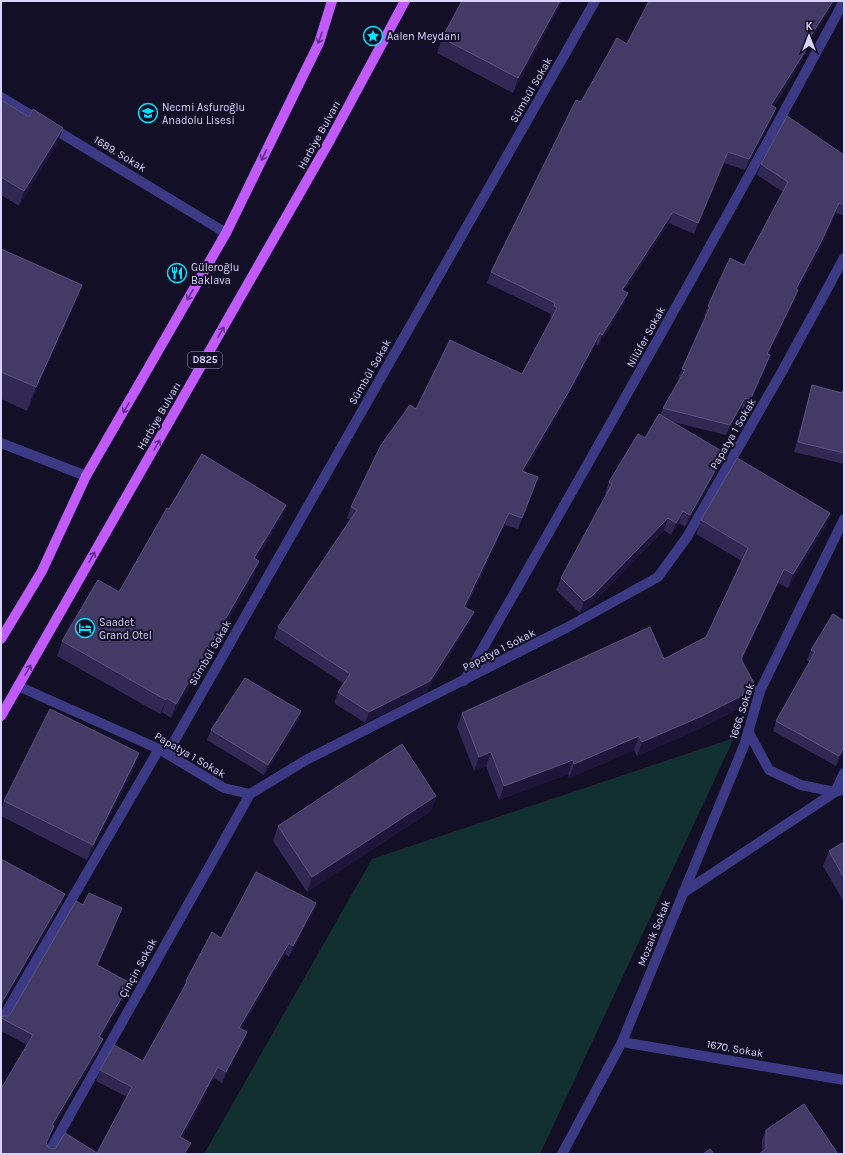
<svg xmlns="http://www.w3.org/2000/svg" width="845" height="1155" viewBox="0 0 845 1155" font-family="Karla,sans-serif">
	<rect width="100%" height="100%" fill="#130f26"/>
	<polygon fill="#12302f" points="734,738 540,1154 204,1154 372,859"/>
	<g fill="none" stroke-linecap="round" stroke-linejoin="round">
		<g stroke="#3d3a85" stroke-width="10">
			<polyline points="1,97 226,233"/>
			<polyline points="1,443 86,476"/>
			<path d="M464 681C593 456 721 230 844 1"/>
			<polyline points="18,686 159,749 224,788 250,794 306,760 566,628 658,577 687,537 784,368 844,258"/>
			<polyline points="748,731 769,770 801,785 835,792 844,773"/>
			<polyline points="167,754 595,1"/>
			<polyline points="683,893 835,792 844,789"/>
			<polyline points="1,1021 159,749"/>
			<polyline points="622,1042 844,1080"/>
			<polyline points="48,1154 250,794"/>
			<polyline points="562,1154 622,1042 745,743 760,691 844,519"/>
		</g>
		<g stroke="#c25bff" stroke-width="10">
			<polyline points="1,639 42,571 86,476 226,233 319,43 332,1"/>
			<polyline points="1,716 329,142 405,1"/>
		</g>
	</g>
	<g fill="#312854">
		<polygon points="562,1 513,93 437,53 442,38"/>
		<polygon points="627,44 805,49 806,50 802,61 774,106 772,119 745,170 724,163 694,234 669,223 624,291 628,293 624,304 598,346 596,344 565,402 524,472 538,477 518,529 505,525 466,607 474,612 470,623 426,692 365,723 334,703 338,692 343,683 274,638 278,627 350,520 347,518 351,507 416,409 522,374 552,318 550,317 551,314 487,283 491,272 581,102"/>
		<polygon points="1,100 29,117 63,128 58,142 19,206 1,195"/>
		<polygon points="844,155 844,216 836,213 818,253 798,290 794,300 768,354 770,355 766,366 746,411 741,408 726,435 673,422 721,465 685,527 679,523 671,535 664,530 588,608 580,613 556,590 561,578 606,495 605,494 609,482 645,438 660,415 663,408 679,380 678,379 682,369 705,317 704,316 708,306 744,265 783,192 757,175 761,164"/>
		<polygon points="1,249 82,285 73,308 27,411 1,399"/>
		<polygon points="812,385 842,393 844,389 844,464 794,452 809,396"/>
		<polygon points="286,505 281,519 256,560 254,576 171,718 162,712 160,714 57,656 62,641 119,592 169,509"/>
		<polygon points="830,513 825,527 788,588 778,583 742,660 750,703 697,730 637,756 634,750 569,778 568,774 499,800 486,766 474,771 457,727 462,713 664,659 706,637 742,561 696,534 701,520"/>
		<polygon points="833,614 844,751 836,766 773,731 776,721 810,662 807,660 811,650"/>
		<polygon points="301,711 298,721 264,775 207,740 211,730"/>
		<polygon points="139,753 134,768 87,860 1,816 1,810 4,801"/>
		<polygon points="436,796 431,811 307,892 273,841 278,826"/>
		<polygon points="844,842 844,902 823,866 829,851"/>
		<polygon points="316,903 312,914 289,957 285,954 241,1029 247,1032 243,1043 222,1083 214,1078 182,1138 191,1143 186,1154 1,1154 27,1045 1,1031 1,1015 2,1016 8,1016 11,1013 83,905 122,908 118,919 98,965 130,983 126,994 101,1038 99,1050 54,1126 50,1137 46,1144 49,1148 97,1153 127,1097 96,1081 100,1070 143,1061 182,992 186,981 221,938"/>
		<polygon points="766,1130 838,1154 762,1151 762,1140"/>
	</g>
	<g fill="#1d163a">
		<polygon points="560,1 562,1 513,93 518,78"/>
		<polygon points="833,1 836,1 799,59 803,48"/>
		<polygon points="806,50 802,61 767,116 771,105"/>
		<polygon points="776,108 772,119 745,170 749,159"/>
		<polygon points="63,128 58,142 19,206 24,191"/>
		<polygon points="728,152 724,163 694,234 698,223"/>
		<polygon points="839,203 836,213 818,253 798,290 794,300 763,364 767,354 796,289"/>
		<polygon points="673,212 669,223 618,301 622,290"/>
		<polygon points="82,285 73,308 27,411 36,387"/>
		<polygon points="628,293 624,304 598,346 602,335"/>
		<polygon points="600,333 596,344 565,402 518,482 522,471"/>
		<polygon points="770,355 766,366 746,411 750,400"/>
		<polygon points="745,398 741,408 726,435 730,425"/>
		<polygon points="725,453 721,465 685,527 690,515"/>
		<polygon points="286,505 281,519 248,573 254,558"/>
		<polygon points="683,511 679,523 671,535 676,523"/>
		<polygon points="509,513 505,525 460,618 464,607"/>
		<polygon points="830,513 825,527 788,588 793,574"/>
		<polygon points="668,518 664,530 588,608 580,613 584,601"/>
		<polygon points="259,561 254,576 171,718 176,704"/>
		<polygon points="784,569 778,583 736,673 741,659"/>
		<polygon points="474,612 470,623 426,692 365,723 369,712"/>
		<polygon points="755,689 750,703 697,730 637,756 642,742"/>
		<polygon points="167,698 162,712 160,714 166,700"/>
		<polygon points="301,711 298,721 264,775 268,765"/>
		<polygon points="639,736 634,750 569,778 574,764"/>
		<polygon points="844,747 844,751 836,766 839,756"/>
		<polygon points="491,752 486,766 474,771 479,757"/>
		<polygon points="139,753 134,768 87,860 93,845"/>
		<polygon points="573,760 568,774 499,800 504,786"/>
		<polygon points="436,796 431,811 307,892 312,877"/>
		<polygon points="65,894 61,905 1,1008 1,1004"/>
		<polygon points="316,903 312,914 289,957 293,946"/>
		<polygon points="122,908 118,919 93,976 97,965"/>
		<polygon points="289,943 285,954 235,1039 239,1028"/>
		<polygon points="130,983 126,994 95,1048 99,1037"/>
		<polygon points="247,1032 243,1043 222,1083 226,1072"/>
		<polygon points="103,1039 99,1050 48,1136 52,1125"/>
		<polygon points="218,1067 214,1078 176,1148 180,1137"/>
		<polygon points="54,1126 50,1137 42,1154 46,1143"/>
		<polygon points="191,1143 186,1154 184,1154"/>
	</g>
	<g fill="#433a66" stroke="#5a527e">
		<polygon points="462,1 560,1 518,78 442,38"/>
		<polygon points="649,1 833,1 803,48 806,50 771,105 776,108 749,159 728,152 698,223 673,212 622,290 628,293 602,335 600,333 569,391 522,471 538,477 522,518 509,513 464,607 474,612 430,681 369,712 338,692 350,674 278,627 357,510 351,507 381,445 410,405 416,409 450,340 522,374 557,308 554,306 555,303 491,272 576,100 581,102 617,38 627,44"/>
		<polygon points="1,100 29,117 33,109 63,128 24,191 1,177"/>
		<polygon points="787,116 844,155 844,205 839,203 821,242 796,289 798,290 767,354 770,355 750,400 745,398 730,425 663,408 685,370 682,369 710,307 708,306 730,258 744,265 788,182 761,164"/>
		<polygon points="1,249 82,285 36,387 1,372"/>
		<polygon points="812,385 842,393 844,389 844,453 798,442"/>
		<polygon points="659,414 725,453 690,515 683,511 676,523 668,518 592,596 584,601 561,578 612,484 609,482 638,434 645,438"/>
		<polygon points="202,454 286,505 254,558 259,561 176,704 167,698 166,700 62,641 98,580 119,592 167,508 169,509"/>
		<polygon points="737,458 830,513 793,574 784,569 741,659 756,687 755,689 702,716 642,742 639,736 574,764 573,760 504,786 491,752 479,757 462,713 650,627 664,659 706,637 748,548 701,520"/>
		<polygon points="833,614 844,621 844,747 839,756 776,721 815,652 811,650"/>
		<polygon points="245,678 301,711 268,765 211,730"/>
		<polygon points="50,709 139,753 93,845 4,801"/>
		<polygon points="402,744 436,796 312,877 278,826"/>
		<polygon points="844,842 844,878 829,851"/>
		<polygon points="1,859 65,894 1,1004"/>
		<polygon points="256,872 316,903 293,946 289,943 239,1028 247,1032 226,1072 218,1067 180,1137 191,1143 184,1154 1,1154 1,1089 33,1035 1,1018 1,1015 2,1016 8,1016 11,1013 76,901 83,905 89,893 122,908 97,965 130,983 99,1037 103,1039 52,1125 54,1126 46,1143 49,1148 55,1149 65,1133 97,1153 132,1087 100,1070 114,1045 143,1061 187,982 186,981 212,932 221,938"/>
		<polygon points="804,1104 838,1154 759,1154 766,1149 766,1130"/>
		<polygon points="710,1149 714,1154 703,1154"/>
	</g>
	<defs><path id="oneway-shaft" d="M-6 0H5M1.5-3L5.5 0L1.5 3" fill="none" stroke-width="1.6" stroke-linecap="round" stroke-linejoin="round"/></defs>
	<g stroke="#623188">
		<use href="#oneway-shaft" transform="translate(320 38) rotate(109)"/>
		<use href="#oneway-shaft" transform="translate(264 155) rotate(116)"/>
		<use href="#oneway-shaft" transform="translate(190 295) rotate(120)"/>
		<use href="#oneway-shaft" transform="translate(221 332) rotate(-60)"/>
		<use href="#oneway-shaft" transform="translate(126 408) rotate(120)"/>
		<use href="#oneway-shaft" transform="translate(157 445) rotate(-60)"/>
		<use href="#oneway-shaft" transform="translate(92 557) rotate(-60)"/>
		<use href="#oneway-shaft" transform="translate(28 670) rotate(-60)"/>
	</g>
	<defs>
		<g id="sight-ring" transform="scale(1)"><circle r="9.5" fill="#130f26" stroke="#00e5ff" stroke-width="1.5"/><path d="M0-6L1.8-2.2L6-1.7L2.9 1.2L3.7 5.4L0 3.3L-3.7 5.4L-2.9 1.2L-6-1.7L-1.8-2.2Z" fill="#00e5ff"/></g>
		<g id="school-ring" transform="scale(1)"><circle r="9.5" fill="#130f26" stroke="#00e5ff" stroke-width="1.5"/><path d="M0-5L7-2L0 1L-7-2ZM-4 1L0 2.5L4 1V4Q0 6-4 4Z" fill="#00e5ff"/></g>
		<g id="restaurant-ring" transform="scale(1)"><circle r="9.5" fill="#130f26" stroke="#00e5ff" stroke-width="1.5"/><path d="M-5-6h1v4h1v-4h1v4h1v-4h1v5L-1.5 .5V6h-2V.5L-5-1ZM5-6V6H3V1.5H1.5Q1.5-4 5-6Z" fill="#00e5ff"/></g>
		<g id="hotel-ring" transform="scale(1)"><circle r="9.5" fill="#130f26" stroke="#00e5ff" stroke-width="1.5"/><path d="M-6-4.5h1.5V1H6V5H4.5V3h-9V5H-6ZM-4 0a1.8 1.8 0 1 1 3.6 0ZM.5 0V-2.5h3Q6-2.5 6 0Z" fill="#00e5ff"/></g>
	</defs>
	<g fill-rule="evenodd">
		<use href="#sight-ring" x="373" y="36"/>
		<use href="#school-ring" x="148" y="113"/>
		<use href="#restaurant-ring" x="177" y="273"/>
		<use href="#hotel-ring" x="85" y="628"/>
	</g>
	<g text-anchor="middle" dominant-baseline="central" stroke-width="4" stroke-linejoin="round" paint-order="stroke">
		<rect fill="#130f26" stroke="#9e99be" stroke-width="1" x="188" y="352" width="34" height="16" rx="3"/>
		<g font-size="10" font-weight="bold" fill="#d9d4ff">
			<text x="205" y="360">D825</text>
		</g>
		<g font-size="11" fill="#d9d4ff" stroke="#130f26" text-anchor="start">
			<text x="387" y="36">Aalen Meydanı</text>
			<text x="162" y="107">Necmi Asfuroğlu<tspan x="162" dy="13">Anadolu Lisesi</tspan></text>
			<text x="191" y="267">Güleroğlu<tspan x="191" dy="13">Baklava</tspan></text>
			<text x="99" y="622">Saadet<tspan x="99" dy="13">Grand Otel</tspan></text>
		</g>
		<g font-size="11" fill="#d9d4ff" stroke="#130f26">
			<text transform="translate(531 90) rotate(-60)">Sümbül Sokak</text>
			<text transform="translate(319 135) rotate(-61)">Harbiye Bulvarı</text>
			<text transform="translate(120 154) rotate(31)">1689. Sokak</text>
			<text transform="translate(646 337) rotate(-61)">Nilüfer Sokak</text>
			<text transform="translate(370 372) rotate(-60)">Sümbül Sokak</text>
			<text transform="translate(159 416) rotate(-60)">Harbiye Bulvarı</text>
			<text transform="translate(733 434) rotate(-60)">Papatya 1 Sokak</text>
			<text transform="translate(499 650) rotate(-27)">Papatya 1 Sokak</text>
			<text transform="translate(210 653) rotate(-60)">Sümbül Sokak</text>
			<text transform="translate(742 711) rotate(-72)">1666. Sokak</text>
			<text transform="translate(190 755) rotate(30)">Papatya 1 Sokak</text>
			<text transform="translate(654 933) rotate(-68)">Mozaik Sokak</text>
			<text transform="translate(138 968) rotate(-61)">Çinçin Sokak</text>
			<text transform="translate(735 1049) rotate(10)">1670. Sokak</text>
		</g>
	</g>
	<rect width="845" height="1155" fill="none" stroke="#d9d4ff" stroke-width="4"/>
	<g transform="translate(809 36)" stroke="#130f26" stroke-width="3" paint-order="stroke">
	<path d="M0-3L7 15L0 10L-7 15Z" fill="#d9d4ff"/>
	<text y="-6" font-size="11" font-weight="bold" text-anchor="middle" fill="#d9d4ff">K</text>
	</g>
</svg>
